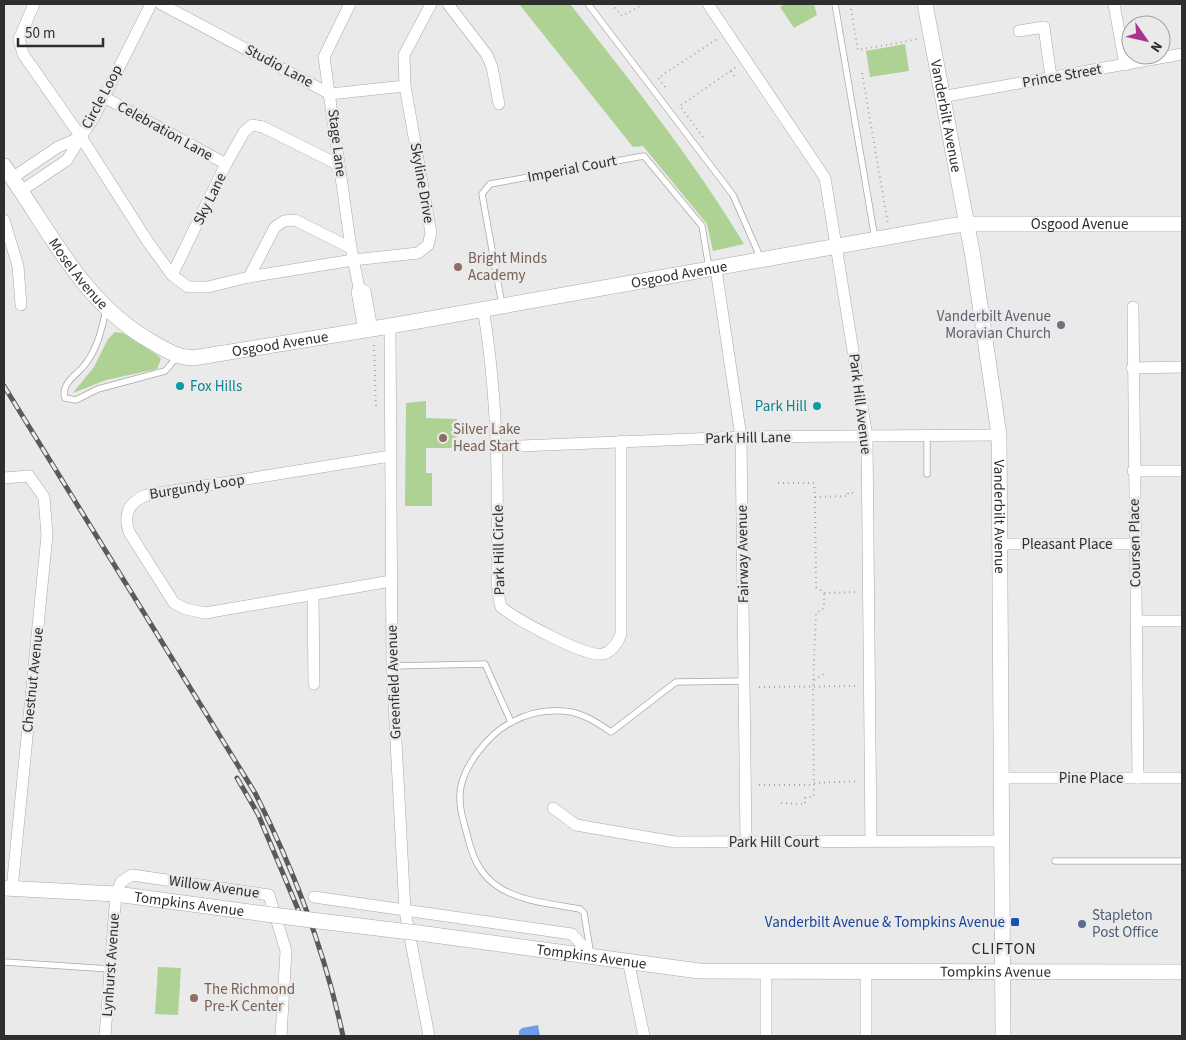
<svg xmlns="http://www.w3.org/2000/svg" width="1186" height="1040" viewBox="0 0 1186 1040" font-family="'Source Sans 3',sans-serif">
	<rect width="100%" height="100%" fill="#eaeaeb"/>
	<g fill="#add294">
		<path d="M519 4H570C631 82 693 159 744 244L713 251 707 224 643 146 633 147Z"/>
		<polygon points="785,4 814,4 817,15 794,28 780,7"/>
		<polygon points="905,44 909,71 870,77 866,51"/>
		<polygon points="115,332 123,333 157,355 161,359 157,369 106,380 73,393 94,367 108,339"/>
		<polygon points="426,401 426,418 457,419 457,448 426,448 426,473 432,473 432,506 405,506 406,403"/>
		<polygon points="158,967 181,968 178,1015 155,1014"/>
	</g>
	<polygon fill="#729de6" points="538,1025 540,1036 519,1036 519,1031 522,1028"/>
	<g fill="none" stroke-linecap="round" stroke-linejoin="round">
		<g stroke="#a8a8aa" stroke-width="7">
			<g id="lane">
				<polyline points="588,4 733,195 761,259"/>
				<polyline points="835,4 875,239"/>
				<polyline points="502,305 482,194 490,184 638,157 644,156 702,226 709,268"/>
				<path d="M106 309C102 329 97 351 83 367 76 375 60 385 65 398L76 400 98 389 165 371 177 357"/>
				<polyline points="927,436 927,474"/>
				<polyline points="392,666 485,664 511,722"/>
				<polyline points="1055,861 1182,861"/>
				<path d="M590 950 584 913 580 909C554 904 523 902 500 888 481 876 473 859 468 838 464 823 459 809 460 794 461 768 489 733 512 722 530 712 551 709 571 712 586 715 599 724 611 732L676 682 744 681"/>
				<polyline points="4,962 110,969"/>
			</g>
		</g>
		<g stroke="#a8a8aa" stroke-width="12">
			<g id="street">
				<polyline points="34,4 19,39 23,54 81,137 148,242 172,275 188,287 208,287 249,277 353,260 418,253 428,245 431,233 405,86 404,55 431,4"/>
				<polyline points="161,4 330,94 405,86"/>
				<polyline points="350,4 324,57 351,248 359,288 357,292 364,330"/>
				<polyline points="448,4 487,55 492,67 499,104"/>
				<polyline points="708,4 825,178 867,437 871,842"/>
				<polyline points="1114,4 1125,65"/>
				<polyline points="1019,31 1044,27 1051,77"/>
				<polyline points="104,97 226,164"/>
				<polyline points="941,97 1182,54"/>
				<polyline points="81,137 93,119 151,4"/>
				<polyline points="12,178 58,147 81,137 67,160 21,191"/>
				<polyline points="4,220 18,266 21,305"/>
				<polyline points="716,269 741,437 746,842"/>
				<polyline points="172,275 226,164 244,132 252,125 263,127 339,165"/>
				<polyline points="249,277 275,227 284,221 295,220 351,248"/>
				<polyline points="359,288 365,291 372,329"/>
				<polyline points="1133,307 1138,778"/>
				<path d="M483 308C499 402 498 495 497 589L501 607C516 619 586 658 603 654 613 651 618 642 621 634V441"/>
				<polyline points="390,326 392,666 405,911 429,1036"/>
				<polyline points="1132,368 1182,367"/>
				<polyline points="498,447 741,437 999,435"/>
				<path d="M390 456 147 495C129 502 123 514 129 532L174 603 186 609 205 613 391 581"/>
				<polyline points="1133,471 1182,471"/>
				<polyline points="4,478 29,476 44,497 47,535 12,889"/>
				<polyline points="1000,544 1135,544"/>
				<polyline points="313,594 314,684"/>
				<polyline points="1136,621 1182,621"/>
				<polyline points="1001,778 1182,778"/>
				<polyline points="553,808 576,825 675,842 1001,841"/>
				<polyline points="314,897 572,934 591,955"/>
				<polyline points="628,960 644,1036"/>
				<polyline points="866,972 866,1036"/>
				<polyline points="105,1036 116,894 121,882 132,875 269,895 286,951 281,1036"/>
				<polyline points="766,1036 766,972"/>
			</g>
		</g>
		<g stroke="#a8a8aa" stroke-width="16">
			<g id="secondary">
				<path id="s1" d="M925 4 973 257 999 435 1003 1036"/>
				<path id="s2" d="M4 166C49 229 82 303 152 342 166 350 176 357 193 358L390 326 950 226 966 224H1182"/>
				<path id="s3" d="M4 888 116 894 265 914"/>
				<polyline points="319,921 393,930"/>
				<path id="s4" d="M419 933 699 971 1182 972"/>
			</g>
		</g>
		<g stroke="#a6a6a6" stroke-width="2" stroke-dasharray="1 4" stroke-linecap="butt">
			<polyline points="611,4 622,16 644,4"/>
			<polyline points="850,4 858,50 918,39"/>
			<polyline points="731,71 736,79"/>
			<polyline points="862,73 888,224"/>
			<polyline points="665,87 658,78 717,39"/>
			<polyline points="703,137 680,106 736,67"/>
			<polyline points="374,345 376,410"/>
			<polyline points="778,483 814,483 815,497 848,496 848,493 856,493"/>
			<polyline points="815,497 816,587 825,593 857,592"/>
			<polyline points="814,680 827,672"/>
			<polyline points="759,687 859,686"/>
			<polyline points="814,783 859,781"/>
			<polyline points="759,785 814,785"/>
			<polyline points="781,803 805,804 805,798 814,796 813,686 816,613 824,608 824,592"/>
		</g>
		<use href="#lane" stroke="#fff" stroke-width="5.5"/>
		<use href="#street" stroke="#fff" stroke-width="11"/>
		<use href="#secondary" stroke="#fff" stroke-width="15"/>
		<g stroke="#5a5a5a" stroke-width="5">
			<g id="rail">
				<path d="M4 386 255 793C294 870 325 952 343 1036"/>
				<polyline points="237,778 258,814 300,914"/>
			</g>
		</g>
		<use href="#rail" stroke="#eaeaeb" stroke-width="3" stroke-dasharray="9" stroke-linecap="butt"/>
		<g stroke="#a8a8aa" stroke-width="16" stroke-linecap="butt">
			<g id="secondary-bridge">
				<polyline points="265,914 319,921"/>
				<polyline points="393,930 419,933"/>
			</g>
		</g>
		<use href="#secondary-bridge" stroke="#fff" stroke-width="15"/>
	</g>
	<g fill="#8d6e63" stroke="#eaeaeb" stroke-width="2">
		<circle cx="458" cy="267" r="5"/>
		<circle cx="443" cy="438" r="5"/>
		<circle cx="194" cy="998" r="5"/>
	</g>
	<circle fill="#6b7280" stroke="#eaeaeb" stroke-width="2" cx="1061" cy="325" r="5"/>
	<g fill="#0f9aa8" stroke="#eaeaeb" stroke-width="2">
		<circle cx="180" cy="386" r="5"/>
		<circle cx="817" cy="406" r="5"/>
	</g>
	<rect fill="#1a4fb4" stroke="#eaeaeb" stroke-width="2" x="1010" y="917" width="10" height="10" rx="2.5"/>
	<circle fill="#5c6f8a" stroke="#eaeaeb" stroke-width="2" cx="1082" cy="924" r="5"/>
	<g text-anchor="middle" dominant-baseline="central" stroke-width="5" stroke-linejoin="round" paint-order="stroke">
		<g font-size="15" fill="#2e2e2e" stroke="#eaeaeb">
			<text transform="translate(279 66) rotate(28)">Studio Lane</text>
			<text transform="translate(1062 76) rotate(-10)">Prince Street</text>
			<text transform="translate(102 97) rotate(-62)">Circle Loop</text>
			<text stroke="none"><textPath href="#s1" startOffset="114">Vanderbilt Avenue</textPath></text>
			<text transform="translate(165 131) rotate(29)">Celebration Lane</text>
			<text transform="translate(337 143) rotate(83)">Stage Lane</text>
			<text transform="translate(572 169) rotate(-11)">Imperial Court</text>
			<text transform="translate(422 183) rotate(80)">Skyline Drive</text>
			<text transform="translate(210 199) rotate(-64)">Sky Lane</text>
			<text stroke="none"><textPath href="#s2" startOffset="1175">Osgood Avenue</textPath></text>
			<text stroke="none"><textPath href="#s2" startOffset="131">Mosel Avenue</textPath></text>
			<text stroke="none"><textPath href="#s2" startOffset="770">Osgood Avenue</textPath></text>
			<text stroke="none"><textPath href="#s2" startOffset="365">Osgood Avenue</textPath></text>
			<text transform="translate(860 404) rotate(83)">Park Hill Avenue</text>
			<text transform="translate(748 438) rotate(-1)">Park Hill Lane</text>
			<text transform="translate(197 487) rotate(-9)">Burgundy Loop</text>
			<text stroke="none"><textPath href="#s1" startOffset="519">Vanderbilt Avenue</textPath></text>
			<text transform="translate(1135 543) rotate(-91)">Coursen Place</text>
			<text x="1067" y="544">Pleasant Place</text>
			<text transform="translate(499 550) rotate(-91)">Park Hill Circle</text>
			<text transform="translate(743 554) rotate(-91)">Fairway Avenue</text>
			<text transform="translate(33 680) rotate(-84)">Chestnut Avenue</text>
			<text transform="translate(394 682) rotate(-92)">Greenfield Avenue</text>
			<text x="1091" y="778">Pine Place</text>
			<text x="774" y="842">Park Hill Court</text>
			<text transform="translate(214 887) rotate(8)">Willow Avenue</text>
			<text stroke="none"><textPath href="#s3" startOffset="186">Tompkins Avenue</textPath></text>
			<text stroke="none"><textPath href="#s4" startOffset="174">Tompkins Avenue</textPath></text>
			<text transform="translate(111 965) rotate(-86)">Lynhurst Avenue</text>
			<text stroke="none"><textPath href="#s4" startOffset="579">Tompkins Avenue</textPath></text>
		</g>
		<g font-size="15" fill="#785e54" stroke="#eaeaeb" text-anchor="start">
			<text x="468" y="258">Bright Minds<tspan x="468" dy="17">Academy</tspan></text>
			<text x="453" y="429">Silver Lake<tspan x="453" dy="17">Head Start</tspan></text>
			<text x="204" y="989">The Richmond<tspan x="204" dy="17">Pre-K Center</tspan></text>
		</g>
		<g font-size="15" fill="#5b616d" stroke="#eaeaeb" text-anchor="end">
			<text x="1051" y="316">Vanderbilt Avenue<tspan x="1051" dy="17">Moravian Church</tspan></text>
		</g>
		<g font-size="15" fill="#0d838f" stroke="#eaeaeb" text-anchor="start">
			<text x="190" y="386">Fox Hills</text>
			<text x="807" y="406" text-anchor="end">Park Hill</text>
		</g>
		<g font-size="15" fill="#4e5e75" stroke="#eaeaeb" text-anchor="start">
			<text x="1092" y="915">Stapleton<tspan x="1092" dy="17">Post Office</tspan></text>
		</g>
		<g font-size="15" fill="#164399" stroke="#eaeaeb" text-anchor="end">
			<text x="1005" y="922">Vanderbilt Avenue &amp; Tompkins Avenue</text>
		</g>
		<g font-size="16" letter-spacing="1" fill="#2a2a2b" stroke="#eaeaeb">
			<text x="1004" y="949">CLIFTON</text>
		</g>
	</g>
	<rect width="1186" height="1040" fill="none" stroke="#2e2e2e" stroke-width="10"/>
	<g transform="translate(1146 40) rotate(124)"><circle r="24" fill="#eaeaeb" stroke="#9f9f9f"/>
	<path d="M0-4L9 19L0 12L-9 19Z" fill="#a7348e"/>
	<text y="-8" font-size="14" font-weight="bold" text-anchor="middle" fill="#2e2e2e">N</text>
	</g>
	<path d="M18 38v8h85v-8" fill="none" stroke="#2e2e2e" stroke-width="2.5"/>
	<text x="25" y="38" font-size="15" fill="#2e2e2e" stroke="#eaeaeb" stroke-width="4" paint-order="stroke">50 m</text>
</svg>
